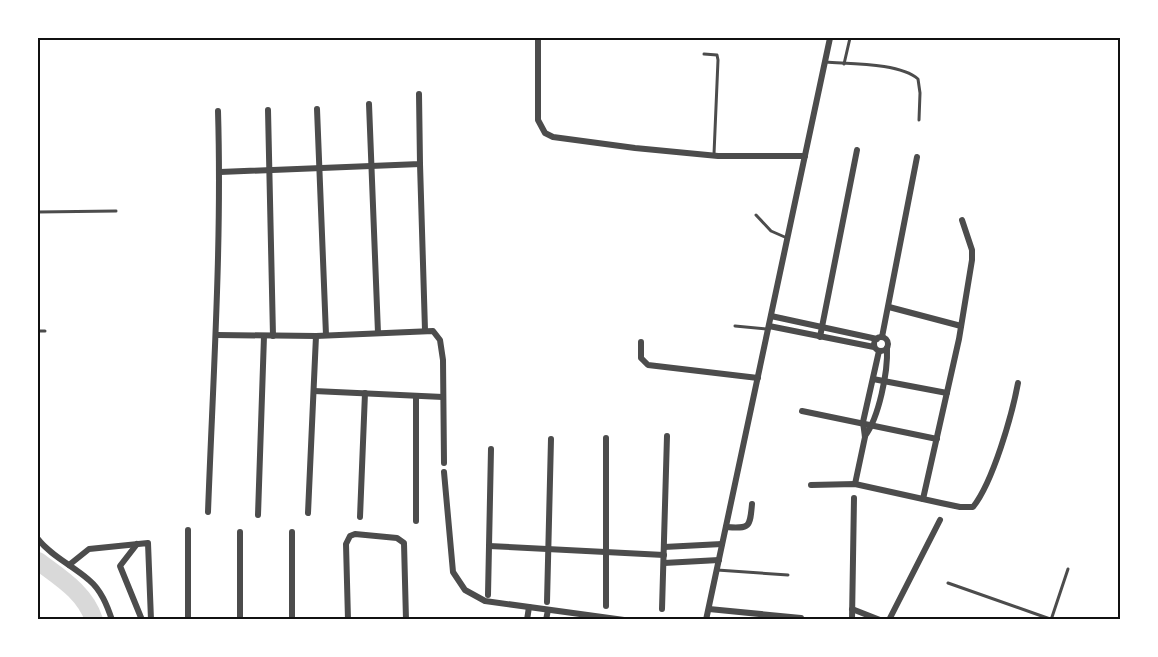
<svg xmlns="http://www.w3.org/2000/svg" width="1158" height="657" viewBox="0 0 1158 657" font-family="Jost,sans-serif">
	<rect width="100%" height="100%" fill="#fff"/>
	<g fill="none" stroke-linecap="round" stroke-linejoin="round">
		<path stroke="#d9d9d9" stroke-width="18" d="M38 561C59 577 85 592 94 620"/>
		<g stroke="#4c4c4c" stroke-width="3">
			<polyline points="704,54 717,55 718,60 714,154"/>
			<path d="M826 62C850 64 900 63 918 79L920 93 919 120"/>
			<polyline points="844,64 850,38"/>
			<polyline points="38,212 116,211"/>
			<polyline points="756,215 771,231 787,238"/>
			<polyline points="735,326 766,329"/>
			<polyline points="38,331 45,331"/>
			<polyline points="717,570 788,575"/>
			<polyline points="948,583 1053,620"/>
			<polyline points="1051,620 1068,569"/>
		</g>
		<g stroke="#4c4c4c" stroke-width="6">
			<polyline points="538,38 538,120 545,133 553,137 635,148 718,156 805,156"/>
			<polyline points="369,104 378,333"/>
			<polyline points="317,109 326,335"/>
			<polyline points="268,110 273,336"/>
			<polyline points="420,164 425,330"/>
			<polyline points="220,172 420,164 419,94"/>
			<polyline points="889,307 961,326"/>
			<polyline points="771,316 877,339"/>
			<polyline points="769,326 874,347"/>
			<polyline points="217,335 316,336 433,331 440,340 443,360 444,463"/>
			<polyline points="820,337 857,150"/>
			<polyline points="882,337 917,157"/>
			<circle cx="881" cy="344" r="7"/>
			<polyline points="641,342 641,358 648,365 758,378"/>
			<polyline points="873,379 947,393"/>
			<polyline points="314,391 443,397"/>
			<polyline points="416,396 416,521"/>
			<polyline points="802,411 937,439"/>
			<path d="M865 436C879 417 888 372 887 348"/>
			<polyline points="444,472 453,572 465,590 485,601 624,620"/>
			<polyline points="855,484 865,437 863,422 879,351"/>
			<path d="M811 485 855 484 941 503 960 507H973C993 482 1012 415 1018 383"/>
			<polyline points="923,499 959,339 972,260 972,250 962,220"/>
			<path d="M208 512C213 378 222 245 218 111"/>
			<polyline points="308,513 316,336"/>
			<polyline points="258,515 264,336"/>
			<polyline points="360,517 365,393"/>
			<path d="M726 527C750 529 750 527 752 504"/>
			<polyline points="292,532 292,620"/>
			<path d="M38 539C51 556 72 565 89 580 101 590 107 605 112 620"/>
			<polyline points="137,544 120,566 142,620"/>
			<polyline points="489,546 664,555"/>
			<polyline points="664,547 722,544"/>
			<polyline points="664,563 719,560"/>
			<polyline points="69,565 89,549 148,543 151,620"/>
			<polyline points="488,595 491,449"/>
			<polyline points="547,602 551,439"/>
			<polyline points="606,606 606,438"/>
			<polyline points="662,609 667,436"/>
			<polyline points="709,609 801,618"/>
			<polyline points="852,609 880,620"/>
			<polyline points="188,620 188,530"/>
			<polyline points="240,620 240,532"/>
			<polyline points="348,620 346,544 350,536 355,534 397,538 404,543 406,620"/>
			<polyline points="527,620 529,607"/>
			<polyline points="546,620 548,610"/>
			<polyline points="706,620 830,38"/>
			<polyline points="852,620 854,498"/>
			<polyline points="889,620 940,520"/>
		</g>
	</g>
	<rect width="1158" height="657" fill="none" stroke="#ffffff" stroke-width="78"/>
	<rect x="39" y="39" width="1080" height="579" fill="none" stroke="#111" stroke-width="2"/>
</svg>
